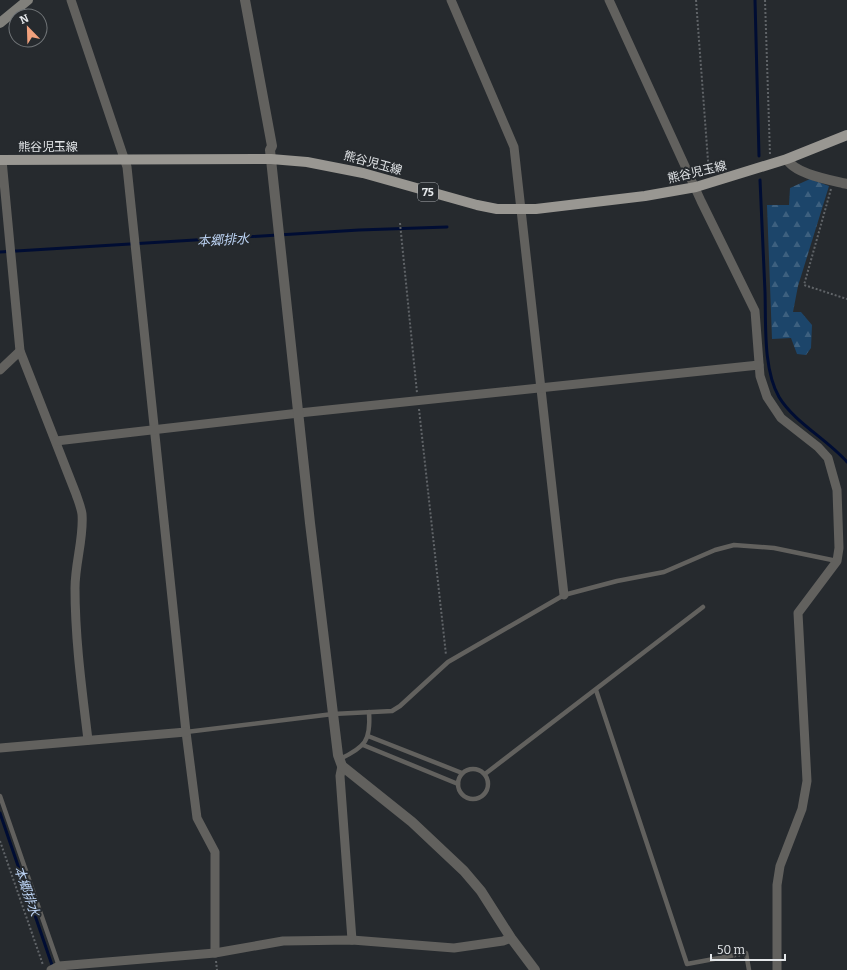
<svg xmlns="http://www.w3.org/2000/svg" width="847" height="970" viewBox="0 0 847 970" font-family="Bitter,'Noto Sans JP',serif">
	<defs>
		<pattern id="forest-firs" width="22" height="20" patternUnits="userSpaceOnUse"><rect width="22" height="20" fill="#1c456a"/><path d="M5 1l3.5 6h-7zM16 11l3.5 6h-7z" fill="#3d607f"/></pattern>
	</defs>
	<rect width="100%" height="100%" fill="#262a2e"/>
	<polygon fill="url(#forest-firs)" points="810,179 829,186 798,286 793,312 801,312 812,325 811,348 806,355 797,354 791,338 772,339 767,205 789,205 790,188"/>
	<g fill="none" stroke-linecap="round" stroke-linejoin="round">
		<g stroke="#000d33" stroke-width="3">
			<polyline points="755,0 759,156"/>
			<path d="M760 180C762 217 763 255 765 292 766 324 763 369 779 397 794 422 828 440 847 462"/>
			<polyline points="0,252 359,230 447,227"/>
			<polyline points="0,813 53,968"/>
		</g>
		<g stroke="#606468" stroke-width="2" stroke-dasharray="2 2" stroke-linecap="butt">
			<polyline points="696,0 709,174"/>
			<polyline points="765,0 770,155"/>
			<polyline points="831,189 804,285 847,299"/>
			<polyline points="400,223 417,393"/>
			<polyline points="419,409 446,655"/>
			<polyline points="0,841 43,965"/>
			<polyline points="216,961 217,970"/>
		</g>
		<g stroke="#62615e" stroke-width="4.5">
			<polyline points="596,690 687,964 746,953 749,970"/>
			<polyline points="186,732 333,714 392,711 400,706 448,662 564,595 617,581 664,572 715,550 734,545 774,548 837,561"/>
			<polyline points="368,736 462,773"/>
			<polyline points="363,745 458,784"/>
			<path d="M340 759C365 747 371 741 369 712"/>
			<circle cx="473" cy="784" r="15"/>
			<polyline points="485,774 703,607"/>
			<polyline points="0,796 59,966"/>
		</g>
		<g stroke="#62615e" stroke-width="9">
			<polyline points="71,0 127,167 186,732 197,818 215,852 215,953"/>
			<polyline points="451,0 514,147 564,595"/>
			<polyline points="609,0 701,201 755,311 760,376 767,397 781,418 818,447 828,458 837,490 839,548 837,561 798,613 807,781 802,809 780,866 777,885 777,970"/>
			<path d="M2 160 20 351 76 494C78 500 81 507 82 514 84 538 75 563 75 588 75 639 82 690 88 740"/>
			<polyline points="0,370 20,351"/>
			<polyline points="56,441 299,413 759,365"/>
			<polyline points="0,748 186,732"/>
			<polyline points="342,766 340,776 352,940"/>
			<polyline points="51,970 59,966 215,953 283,941 352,940 454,948 503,941 511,938"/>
		</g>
		<g stroke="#62615e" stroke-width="10">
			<polyline points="245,0 272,146 270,150 310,523 338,755 342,766 412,822 464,871 481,891 511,938 535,970"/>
			<path d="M787 159C794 174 831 180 847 184"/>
		</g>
		<polyline stroke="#81807b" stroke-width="10" points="0,23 28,0"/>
		<polyline stroke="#999792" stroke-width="10" points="0,160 271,159 307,162 363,173 477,205 497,209 536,209 645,196 696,187 787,159 847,135"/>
	</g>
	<g text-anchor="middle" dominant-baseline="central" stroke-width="4" stroke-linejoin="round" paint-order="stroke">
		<rect fill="#262a2e" stroke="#abaeb2" stroke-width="1" x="418" y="183" width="20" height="18" rx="3"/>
		<g font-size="11" font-weight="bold" fill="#e4e7ea">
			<text x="428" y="192">75</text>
		</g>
		<g font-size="12" fill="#e4e7ea" stroke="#262a2e">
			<text x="48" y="147">熊谷児玉線</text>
			<text transform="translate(373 163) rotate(15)">熊谷児玉線</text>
			<text transform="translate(697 172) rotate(-13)">熊谷児玉線</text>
		</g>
		<g font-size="13" font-style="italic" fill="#bbd2f3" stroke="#262a2e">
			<text transform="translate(223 240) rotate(-3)">本郷排水</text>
			<text transform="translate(27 891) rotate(71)">本郷排水</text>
		</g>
	</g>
	<g transform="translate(28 28) rotate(337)"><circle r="19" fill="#262a2e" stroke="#727679"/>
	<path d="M0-3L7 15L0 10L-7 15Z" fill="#f1a17d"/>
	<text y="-6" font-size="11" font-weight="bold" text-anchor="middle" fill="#e4e7ea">N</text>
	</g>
	<path d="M711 954v6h74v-6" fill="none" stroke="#e4e7ea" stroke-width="2"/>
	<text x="717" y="954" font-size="12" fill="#e4e7ea" stroke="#262a2e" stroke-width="3" paint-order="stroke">50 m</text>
</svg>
